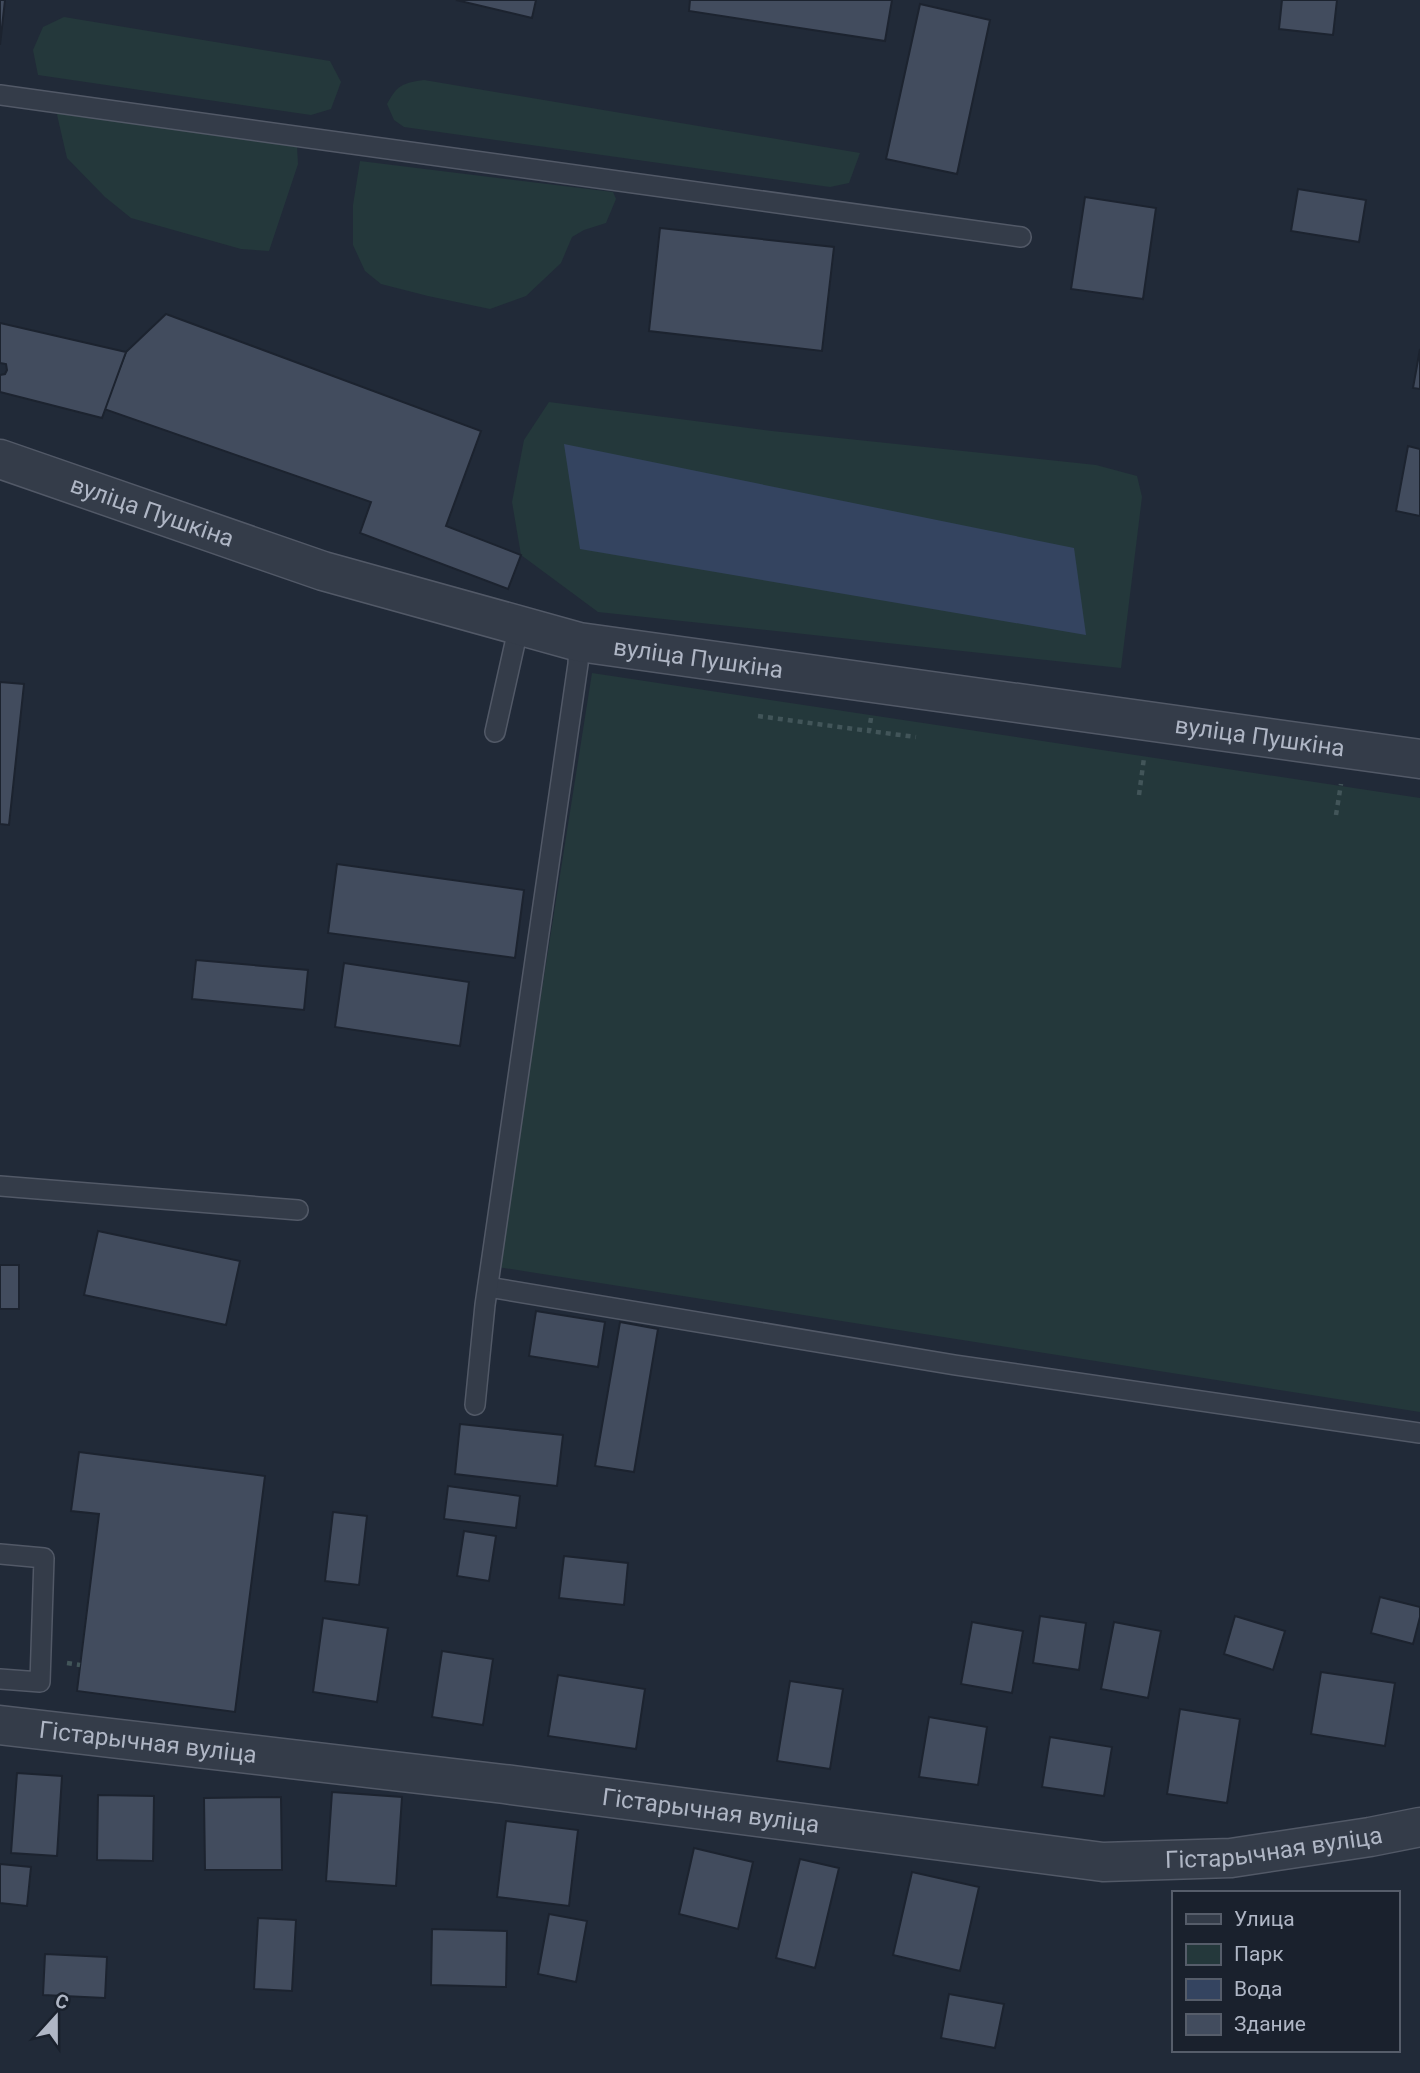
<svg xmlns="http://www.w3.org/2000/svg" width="1420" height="2073" viewBox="0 0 1420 2073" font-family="Roboto,sans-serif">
	<rect width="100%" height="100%" fill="#212a38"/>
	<g fill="#24383b">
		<polygon points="64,17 330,61 341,82 331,109 311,115 38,75 33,50 43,27"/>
		<path d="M424 80 860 153 849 183 830 187 404 127 394 120 387 104C397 85 403 83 424 80Z"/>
		<polygon points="55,106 297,146 298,164 269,251 241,249 131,218 105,197 67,158"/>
		<polygon points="360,161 613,192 616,199 606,223 584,230 572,237 561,263 526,296 490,309 428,296 381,284 365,271 353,245 353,205"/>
		<polygon points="549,402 772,431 1096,465 1137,476 1142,497 1121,668 598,612 521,555 512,502 524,440"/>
		<polygon points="592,673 1420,798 1420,1412 498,1267"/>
	</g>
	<polygon fill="#344460" points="564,444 1074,548 1086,635 580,549"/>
	<g fill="#424c5e" stroke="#1c232f" stroke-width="2">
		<polygon points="0,0 5,0 0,45"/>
		<polygon points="456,0 536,0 532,18"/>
		<polygon points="690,0 892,0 885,41 689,11"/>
		<polygon points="1282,0 1337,0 1333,35 1279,29"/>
		<polygon points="920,4 990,20 957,174 886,159"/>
		<polygon points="1298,189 1366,200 1359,242 1291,231"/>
		<polygon points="1085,197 1156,208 1143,299 1071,289"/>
		<polygon points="660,228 834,247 822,351 649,331"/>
		<polygon points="166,314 481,431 446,526 521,555 508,589 360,533 371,502 104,409 126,352"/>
		<polygon points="0,323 126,352 102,418 0,392 0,375 5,374 7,370 6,364 0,363"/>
		<polygon points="1420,349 1420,389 1413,388"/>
		<polygon points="1408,446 1420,449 1420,516 1396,511"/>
		<polygon points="0,682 24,684 9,825 0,824"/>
		<polygon points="337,864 524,890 515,958 328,933"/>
		<polygon points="196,960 308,970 304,1010 192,999"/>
		<polygon points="344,963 469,982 460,1046 335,1027"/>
		<polygon points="98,1231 240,1261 226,1325 84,1295"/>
		<rect x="0" y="1265" width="19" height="44"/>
		<polygon points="536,1311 605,1322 598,1367 529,1356"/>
		<polygon points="620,1322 658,1329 634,1472 595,1466"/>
		<polygon points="460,1424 563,1435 557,1486 455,1474"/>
		<polygon points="79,1452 265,1476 235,1712 77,1691 99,1514 71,1511"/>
		<polygon points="448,1486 520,1496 516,1528 444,1519"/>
		<polygon points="333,1512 367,1516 359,1585 325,1581"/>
		<polygon points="464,1531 496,1536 489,1581 457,1576"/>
		<polygon points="564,1556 628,1563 624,1605 559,1598"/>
		<polygon points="1380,1597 1420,1607 1420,1617 1413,1644 1371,1633"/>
		<polygon points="1040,1616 1086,1623 1079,1670 1033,1663"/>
		<polygon points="1235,1616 1285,1631 1273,1670 1224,1654"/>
		<polygon points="323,1618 388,1628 377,1702 313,1692"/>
		<polygon points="972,1622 1023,1631 1012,1693 961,1684"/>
		<polygon points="1114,1622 1161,1631 1148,1698 1101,1689"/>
		<polygon points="442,1651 493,1659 483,1725 432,1717"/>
		<polygon points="1321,1672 1395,1683 1385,1746 1311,1734"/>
		<polygon points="558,1675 645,1689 636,1749 548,1736"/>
		<polygon points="790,1681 843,1689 830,1769 777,1761"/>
		<polygon points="1180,1709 1240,1719 1227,1803 1167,1794"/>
		<polygon points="929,1717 987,1727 978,1785 919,1777"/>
		<polygon points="1050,1737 1112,1747 1104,1796 1042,1787"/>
		<polygon points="17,1773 62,1776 57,1856 11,1853"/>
		<polygon points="332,1792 402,1797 396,1886 326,1881"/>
		<polygon points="98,1795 154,1796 153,1861 97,1860"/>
		<polygon points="281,1797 282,1870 205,1870 204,1798"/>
		<polygon points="506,1821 578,1830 569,1906 497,1897"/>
		<polygon points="694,1848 753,1862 738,1929 679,1914"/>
		<polygon points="800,1859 839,1868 815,1968 776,1958"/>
		<polygon points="0,1864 31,1867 27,1906 0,1903"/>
		<polygon points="912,1872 979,1887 960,1971 893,1955"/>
		<polygon points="549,1914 587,1921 576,1982 538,1974"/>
		<polygon points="258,1918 296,1920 292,1991 254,1989"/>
		<polygon points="432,1929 507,1931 506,1987 431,1985"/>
		<polygon points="45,1954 107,1957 105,1998 43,1995"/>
		<polygon points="949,1994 1004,2004 995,2048 941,2038"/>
	</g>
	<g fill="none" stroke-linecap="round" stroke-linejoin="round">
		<g stroke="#525967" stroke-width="22">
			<g id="service">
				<polyline points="0,95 1021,237"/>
				<polyline points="495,732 519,625"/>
				<polyline points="0,1186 298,1210"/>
				<polyline points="488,1287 955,1365 1420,1433"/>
				<polyline points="475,1405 485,1305 578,664 579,642"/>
				<polyline points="0,1554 44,1558 40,1682 0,1679"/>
			</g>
		</g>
		<g stroke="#525967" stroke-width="41">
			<g id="minor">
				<path id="s1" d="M0 459 323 571 579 642 1420 759"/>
				<path id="s2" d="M0 1725 504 1784 1103 1862 1231 1858 1370 1837 1420 1827"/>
			</g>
		</g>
		<g stroke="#425559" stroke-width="4.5" stroke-dasharray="5 5" stroke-linecap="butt">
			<polyline points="758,716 869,731"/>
			<polyline points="871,718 869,731 916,737"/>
			<polyline points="1139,795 1144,758"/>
			<polyline points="1336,815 1341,784"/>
			<polyline points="67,1663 80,1665"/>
		</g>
		<use href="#service" stroke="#343c49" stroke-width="19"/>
		<use href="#minor" stroke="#343c49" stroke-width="38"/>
	</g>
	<g text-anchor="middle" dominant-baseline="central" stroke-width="5" stroke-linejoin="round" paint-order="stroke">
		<g font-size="24" fill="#afb6c5" stroke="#1a212d">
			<text stroke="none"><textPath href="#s1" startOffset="161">вуліца Пушкіна</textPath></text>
			<text stroke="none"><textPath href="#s1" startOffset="728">вуліца Пушкіна</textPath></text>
			<text stroke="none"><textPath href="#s1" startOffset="1295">вуліца Пушкіна</textPath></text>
			<text stroke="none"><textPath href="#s2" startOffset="149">Гістарычная вуліца</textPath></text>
			<text stroke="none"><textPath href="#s2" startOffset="716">Гістарычная вуліца</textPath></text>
			<text stroke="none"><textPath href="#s2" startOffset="1283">Гістарычная вуліца</textPath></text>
		</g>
	</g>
	<rect x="1172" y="1891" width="228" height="161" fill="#1a212d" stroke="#565d6a" stroke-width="2"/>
	<rect x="1186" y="1914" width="35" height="10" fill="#343c49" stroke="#565d6a" stroke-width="2"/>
	<text x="1234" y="1926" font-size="21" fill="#afb6c5">Улица</text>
	<rect x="1186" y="1944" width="35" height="21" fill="#24383b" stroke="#565d6a" stroke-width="2"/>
	<text x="1234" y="1961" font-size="21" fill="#afb6c5">Парк</text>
	<rect x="1186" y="1979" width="35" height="21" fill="#344460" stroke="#565d6a" stroke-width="2"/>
	<text x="1234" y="1996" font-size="21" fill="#afb6c5">Вода</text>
	<rect x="1186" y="2014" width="35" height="21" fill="#424c5e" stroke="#565d6a" stroke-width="2"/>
	<text x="1234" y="2031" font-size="21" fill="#afb6c5">Здание</text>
	<g transform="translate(56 2017) rotate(21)" stroke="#1a212d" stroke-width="5" paint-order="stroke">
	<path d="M0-5L12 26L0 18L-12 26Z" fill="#afb6c5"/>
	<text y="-10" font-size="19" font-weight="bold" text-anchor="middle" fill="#afb6c5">С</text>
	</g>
</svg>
